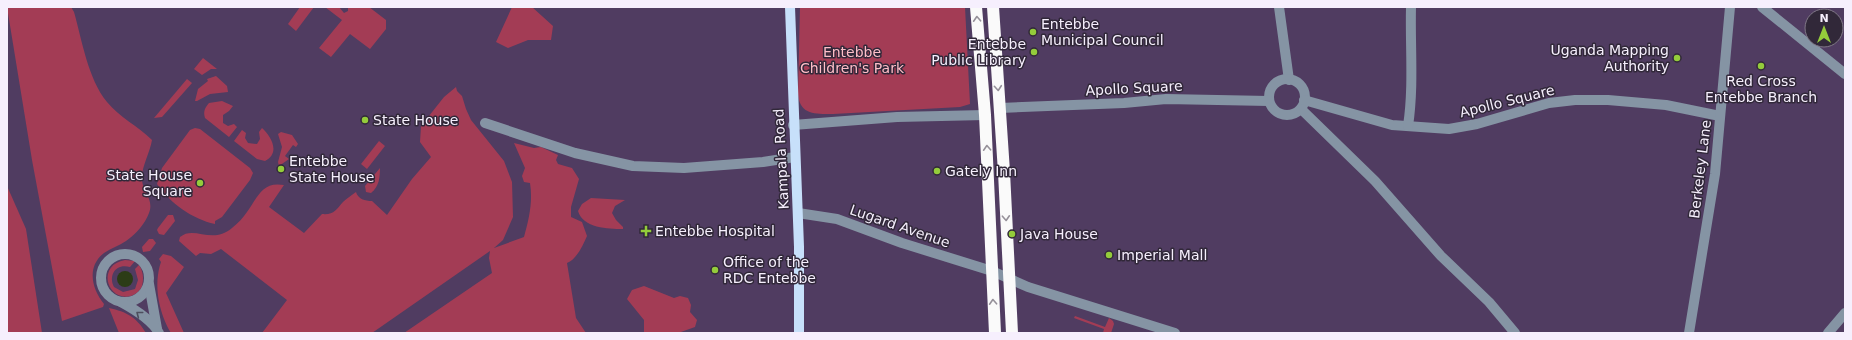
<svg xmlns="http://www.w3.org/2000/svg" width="1852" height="340" viewBox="0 0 1852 340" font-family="'DejaVu Sans',sans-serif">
	<rect width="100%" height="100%" fill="#503c61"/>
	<g fill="#a33c55">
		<path d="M7 7H71L74 12C82 40 88 79 107 102 119 117 138 126 152 140 150 153 140 170 142 181 144 193 154 200 149 213 145 224 136 234 126 241 119 246 111 248 104 253 86 267 92 289 104 304L103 307 62 321 32 160Z"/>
		<polygon points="300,7 314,7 296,31 288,24"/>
		<polygon points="325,7 339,7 344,13 348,11 348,7 369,7 386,20 386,29 370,49 350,34 331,57 319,48 342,20"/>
		<polygon points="512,7 532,7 553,26 551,40 528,40 508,48 496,42"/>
		<path d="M800 7H965L970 104 960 107 833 114C815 114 799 115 798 93Z"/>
		<polygon points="203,58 217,69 211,69 202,75 194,69"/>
		<polygon points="216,76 227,86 228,92 210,94 197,101 195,101 198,89 208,81 207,79"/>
		<polygon points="187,79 192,83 162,117 154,118"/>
		<path d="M456 87 457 91 462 96 466 109 471 120 504 161 512 182 513 217 503 240 494 248 524 237C529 219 533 202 530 183L524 182 522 176 525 168 514 143 534 148 541 147 558 155 556 160 558 164 572 168 579 179 571 207V217L582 222 587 236C583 245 577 259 567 263L576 318 586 333H404L492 273 489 258 490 251 372 333H262L287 300 221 249 211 254 200 253 196 256 179 241 180 237C194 225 212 245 232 228 238 223 243 218 247 212 258 197 262 181 284 185L269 207 304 233 322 214C334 215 336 210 343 202 347 198 352 195 356 192 358 199 365 201 372 201L387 215 412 179 431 157 420 142 421 126 444 97Z"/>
		<path d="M222 101 233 106 229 111 223 115V123L228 126 234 124 237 127 229 137 205 118C203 111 205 108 209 103Z"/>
		<path d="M195 128 200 129 250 168 253 173 250 180 222 217 215 221V224C192 219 170 203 157 184L162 168 190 130Z"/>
		<path d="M262 128C271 136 281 153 265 161L257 159 234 141 242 130 246 133 245 138 248 143 257 144 260 139 259 132Z"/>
		<polygon points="281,132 292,135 298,144 296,147 293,145 285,156 289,159 279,166 278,162 282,147 278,134"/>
		<polygon points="379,141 385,146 367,169 361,164"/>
		<path d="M380 168C380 177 379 187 371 193L366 192 365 186Z"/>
		<polygon points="7,186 26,229 42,333 7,333"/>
		<path d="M591 198 625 200 615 206 612 213 616 220 623 227V229C608 229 583 228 578 211L582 204Z"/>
		<polygon points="168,215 173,215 175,221 164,235 159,234 157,230 158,228"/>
		<polygon points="149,239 153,239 156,243 150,251 143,252 142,247"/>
		<path d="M163 254 171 256 184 267 166 293 184 333H171C159 313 153 285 161 262L159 259Z"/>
		<path d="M125 260 135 261 130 267C116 263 108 275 114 287L123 292 135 289 138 280 135 269 139 265C143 271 144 278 142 286 140 291 136 294 131 296 107 302 96 265 125 260Z"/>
		<polygon points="644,286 674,298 680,296 688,298 691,305 690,312 697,320 695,327 678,333 644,333 644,320 627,299 632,290"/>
		<path d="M109 308C127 312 136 317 146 333H119Z"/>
		<polygon points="1075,316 1105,327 1109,318 1113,321 1114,324 1111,333 1103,333 1104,329 1074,318"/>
	</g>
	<circle fill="#2c3c16" cx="125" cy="279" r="8"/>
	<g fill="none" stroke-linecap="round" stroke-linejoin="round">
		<g stroke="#8594a4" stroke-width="10">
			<polyline points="1279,7 1289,80"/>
			<polyline points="1762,7 1845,74"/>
			<circle cx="1287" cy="97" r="18"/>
			<polyline points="1304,100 1392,125 1449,129 1477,124 1549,103 1575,100 1608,100 1666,105 1720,116"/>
			<polyline points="1000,108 1124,103 1166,99 1269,101"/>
			<polyline points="1301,109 1375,181 1441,256 1489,302 1515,333"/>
			<polyline points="485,123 575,153 633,166 684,168 763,162 795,157"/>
			<polyline points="793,125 897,117 985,115"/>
			<path d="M1408 126C1414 86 1410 47 1411 7"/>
			<polyline points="798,213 837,219 902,243 992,271 1028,287 1175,333"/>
			<circle cx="125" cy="278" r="24"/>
			<polyline points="149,284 157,329"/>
			<path d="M121 302C134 309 152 320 159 333"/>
			<polyline points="1689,333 1715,174 1730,7"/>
			<polyline points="1828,333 1845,313"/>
		</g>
		<polyline stroke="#c7e0fa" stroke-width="10" points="790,7 799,247 799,333"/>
		<g stroke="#fafafa" stroke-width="12">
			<polyline points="976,7 985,115 995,333"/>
			<polyline points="993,7 1004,172 1012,333"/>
		</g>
	</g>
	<defs><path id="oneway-chevron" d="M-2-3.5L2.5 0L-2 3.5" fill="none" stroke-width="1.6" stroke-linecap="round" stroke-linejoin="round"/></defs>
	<g stroke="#96919a">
		<use href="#oneway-chevron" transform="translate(977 19) rotate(-93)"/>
		<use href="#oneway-chevron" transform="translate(998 88) rotate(85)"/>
		<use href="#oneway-chevron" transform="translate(987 148) rotate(-93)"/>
		<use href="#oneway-chevron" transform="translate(1006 218) rotate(87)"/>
		<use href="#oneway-chevron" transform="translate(993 302) rotate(-93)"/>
	</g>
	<use stroke="#4e4e5e" href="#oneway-chevron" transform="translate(139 314) rotate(-142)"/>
	<g fill="#94cc3b" stroke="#312839" stroke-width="1.5">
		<circle cx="1033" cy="32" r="4"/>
		<circle cx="1034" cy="52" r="4"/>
		<circle cx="1677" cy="58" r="4"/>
		<circle cx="1761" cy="66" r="4"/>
		<circle cx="365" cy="120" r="4"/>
		<circle cx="281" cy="169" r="4"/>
		<circle cx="937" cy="171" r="4"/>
		<circle cx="200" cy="183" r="4"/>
		<path d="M644 225h4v4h4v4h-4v4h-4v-4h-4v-4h4z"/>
		<circle cx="1012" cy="234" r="4"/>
		<circle cx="1109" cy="255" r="4"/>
		<circle cx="715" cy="270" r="4"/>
	</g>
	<g text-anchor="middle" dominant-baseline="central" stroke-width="3" stroke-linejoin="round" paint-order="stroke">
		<g font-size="14" fill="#f6effd" stroke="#312839" text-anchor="start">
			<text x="1041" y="24">Entebbe<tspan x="1041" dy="16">Municipal Council</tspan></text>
			<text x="1026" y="44" text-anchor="end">Entebbe<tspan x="1026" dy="16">Public Library</tspan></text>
			<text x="1669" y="50" text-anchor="end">Uganda Mapping<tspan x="1669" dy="16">Authority</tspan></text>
			<text x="1761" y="81" text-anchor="middle">Red Cross<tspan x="1761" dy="16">Entebbe Branch</tspan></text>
			<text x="373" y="120">State House</text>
			<text x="289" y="161">Entebbe<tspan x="289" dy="16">State House</tspan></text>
			<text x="945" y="171">Gately Inn</text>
			<text x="192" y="175" text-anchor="end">State House<tspan x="192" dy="16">Square</tspan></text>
			<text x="655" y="231">Entebbe Hospital</text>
			<text x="1020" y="234">Java House</text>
			<text x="1117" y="255">Imperial Mall</text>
			<text x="723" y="262">Office of the<tspan x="723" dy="16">RDC Entebbe</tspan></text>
		</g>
		<g font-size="14" fill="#ffbec8" stroke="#312839">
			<text x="852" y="52">Entebbe<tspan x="852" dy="16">Children's Park</tspan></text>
		</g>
		<g font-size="14" fill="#f6effd" stroke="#312839">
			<text transform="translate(1134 88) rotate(-3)">Apollo Square</text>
			<text transform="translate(1507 101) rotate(-14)">Apollo Square</text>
			<text transform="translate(781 159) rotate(-93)">Kampala Road</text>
			<text transform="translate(1700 169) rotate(-83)">Berkeley Lane</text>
			<text transform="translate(900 226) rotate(19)">Lugard Avenue</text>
		</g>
	</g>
	<rect width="1852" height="340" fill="none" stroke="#f6effd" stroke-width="16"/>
	<g transform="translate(1824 28)"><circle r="19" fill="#312839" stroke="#807887"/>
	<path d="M0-3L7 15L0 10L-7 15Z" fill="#94cc3b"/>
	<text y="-6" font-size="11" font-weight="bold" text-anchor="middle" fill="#f6effd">N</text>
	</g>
</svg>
